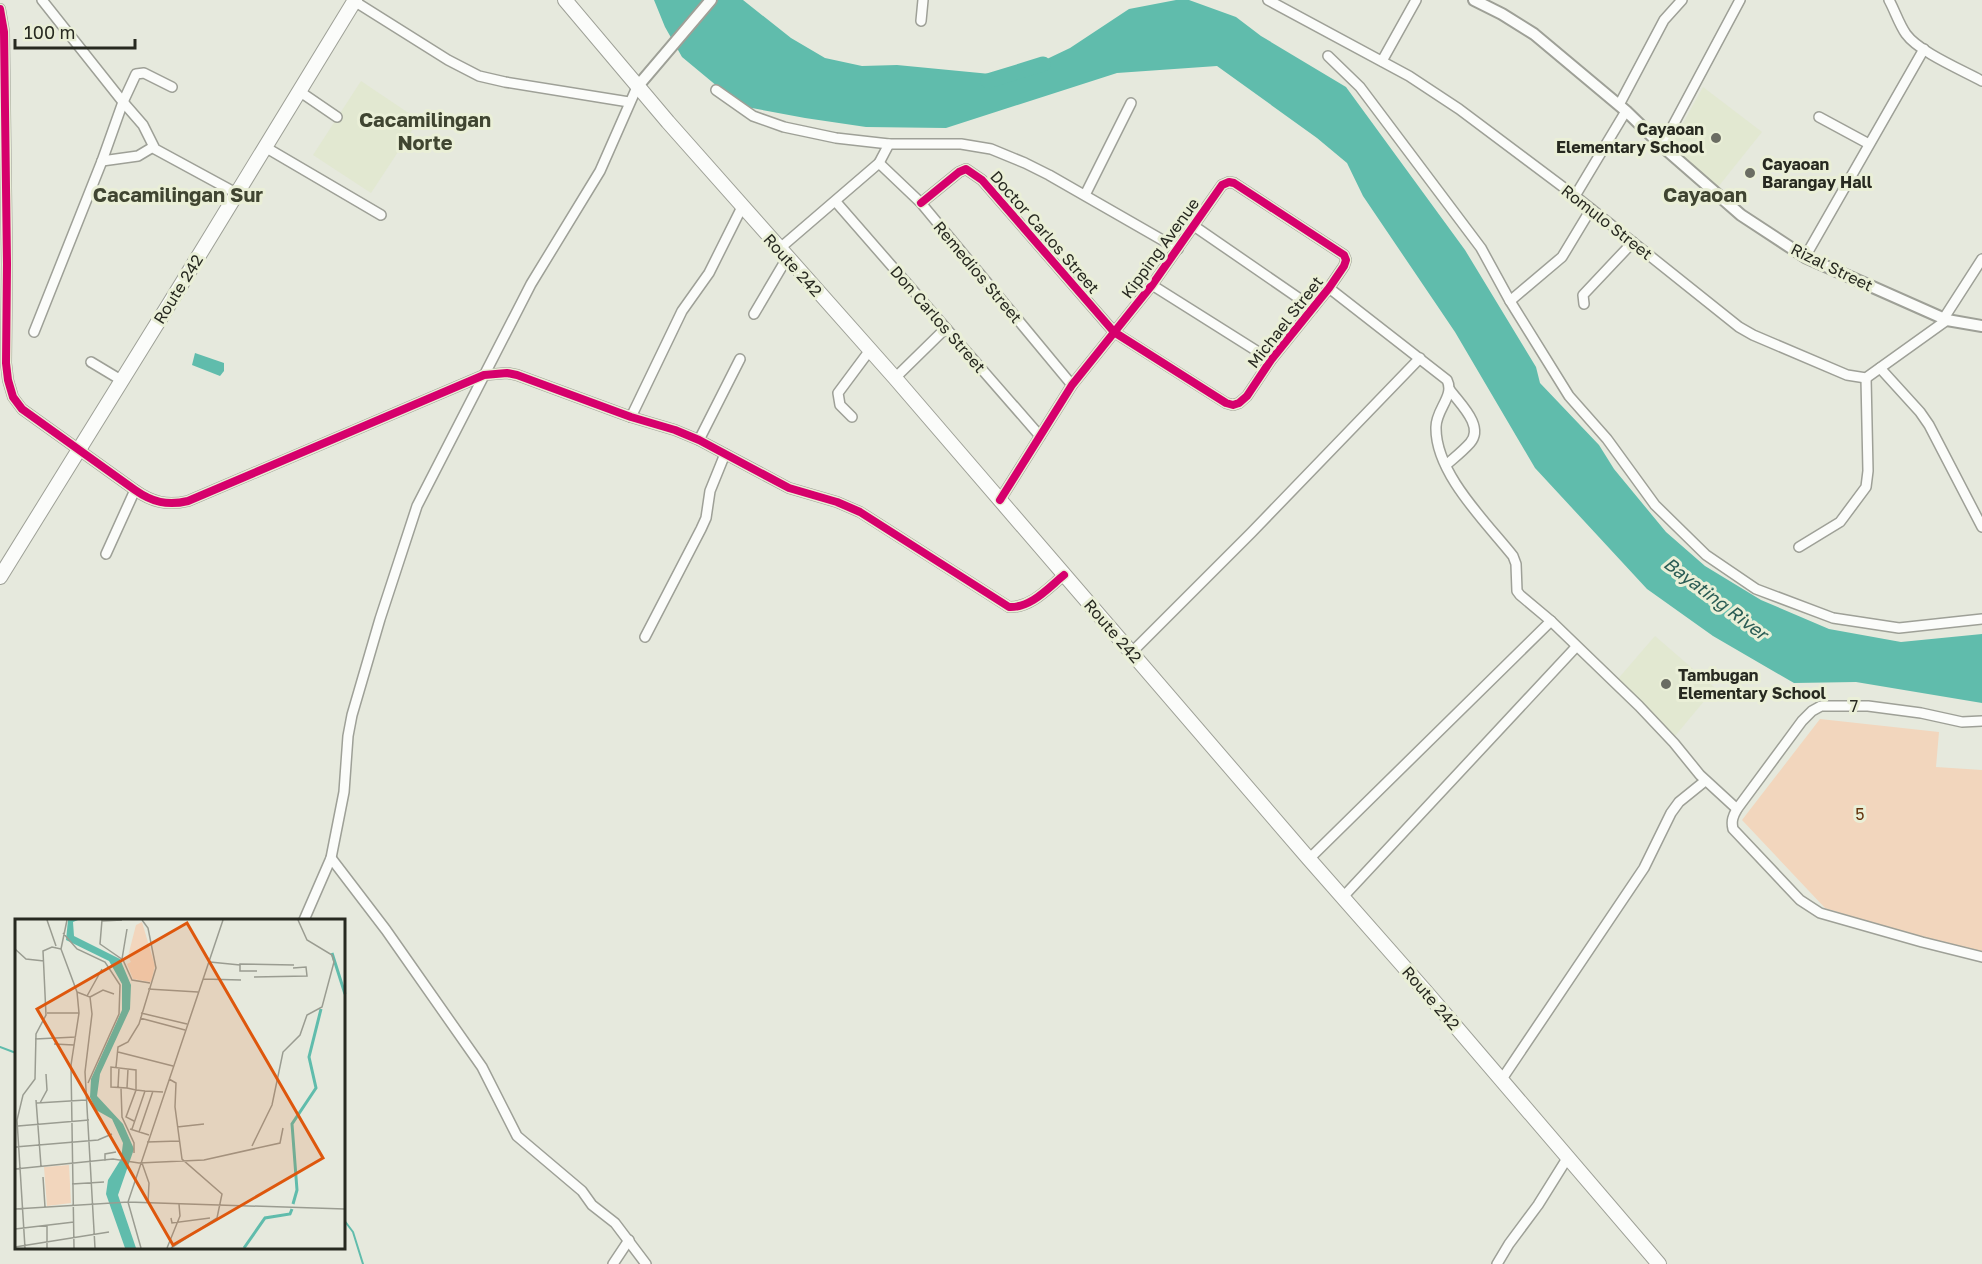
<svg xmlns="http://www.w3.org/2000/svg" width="1982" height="1264" viewBox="0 0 1982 1264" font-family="'Golos Text',sans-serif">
	<rect width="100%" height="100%" fill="#e6e9dd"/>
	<g fill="#e2e8d1">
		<polygon points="361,81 419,120 371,193 313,155"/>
		<polygon points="1703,87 1762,132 1718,187 1671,145"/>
		<polygon points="1655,636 1715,688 1675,736 1617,680"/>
	</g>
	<polygon fill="#f2d6bd" points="1820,719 1939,732 1936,767 1982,770 1982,957 1825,908 1742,820"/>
	<g fill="#60bcac">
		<polygon points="654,0 743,0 791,38 825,58 862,66 897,65 1011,76 1070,48 1129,9 1176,0 1189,0 1236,17 1261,36 1346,87 1465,250 1536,367 1540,383 1599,445 1614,469 1666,532 1705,566 1761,600 1829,629 1901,642 1982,634 1982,703 1856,682 1794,683 1713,636 1647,589 1535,468 1455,332 1363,196 1347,163 1317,138 1217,66 1117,73 946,128 866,127 805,118 741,106 682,57 665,27"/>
		<polygon points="195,353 224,363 224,371 220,376 192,365"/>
	</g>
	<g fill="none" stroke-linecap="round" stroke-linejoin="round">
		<g stroke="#60bcac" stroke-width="2">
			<polyline points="0,1047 16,1053"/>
			<polyline points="344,1220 353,1232 363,1264"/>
		</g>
		<polyline stroke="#60bcac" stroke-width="15" points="988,81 1043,64"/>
		<g stroke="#9ea097" stroke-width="12">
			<g id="minor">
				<polyline points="42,0 123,102 143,125 155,149 236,193"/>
				<polyline points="1268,0 1409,76 1459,109 1575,196 1739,327 1753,335 1847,375 1866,378 1947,320"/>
				<path d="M1889 0C1895 11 1899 24 1906 34 1919 52 1962 70 1982 81"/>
				<polyline points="354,1 448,60 479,76 505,82 629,102"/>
				<path d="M0 9 4 32 7 264 6 363 8 380 13 397 22 409 135 490C152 502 167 506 188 501L484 375 507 373 517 375 631 417 675 430 699 440 789 488 837 502 860 512 1009 607C1031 608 1048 588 1064 575"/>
				<polyline points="921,21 923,0"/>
				<polyline points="1328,56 1360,87 1481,248 1510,301 1569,396 1607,439 1655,505 1706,555 1756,589 1833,618 1899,628 1982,619"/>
				<polyline points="1382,61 1416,0"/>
				<polyline points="716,90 753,116 784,127 836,138 889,144 961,144 991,149 1025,163 1049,175 1178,249"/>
				<polyline points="299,91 337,117"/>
				<polyline points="1619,105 1664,20 1682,0"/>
				<polyline points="1819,117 1869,144"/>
				<polyline points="1662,146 1740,0"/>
				<polyline points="265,147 381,215"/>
				<polyline points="102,161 138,156 153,147"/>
				<polyline points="879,163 921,203 1072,385"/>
				<polyline points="1085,195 1131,103"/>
				<polyline points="1575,196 1626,111"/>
				<polyline points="836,202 1040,436"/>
				<polyline points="921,203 959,172 966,169 982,180 1114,332 1226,403 1233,405 1239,403 1247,396 1271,360 1329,288 1344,266 1346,260 1344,255 1234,183 1229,182 1222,185 1152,285 1072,385 1000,500"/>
				<polyline points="1194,226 1313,308"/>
				<polyline points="779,249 879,163 889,144"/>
				<polyline points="1805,257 1924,49"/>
				<polyline points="1152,285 1271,360"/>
				<path d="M1329 288 1447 380C1455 396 1436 409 1436 427 1435 473 1486 522 1513 556L1516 564 1517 591 1520 595 1551 621 1639 706 1674 743 1700 775 1737 809"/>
				<polyline points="1510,301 1562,257 1591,209"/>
				<polyline points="1584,304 1583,295 1633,242"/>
				<polyline points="754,314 787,258"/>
				<polyline points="1944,318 1982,259"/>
				<polyline points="34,332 102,161 123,102 136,74 144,73 172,87"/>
				<polyline points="91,362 121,380"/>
				<polyline points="1880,368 1920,412 1929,425 1982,527"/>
				<polyline points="895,378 946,328"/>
				<polyline points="631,417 682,311 709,273 742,207"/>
				<polyline points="852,417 840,405 838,393 870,350"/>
				<polyline points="699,440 740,359"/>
				<path d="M1446 465C1454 458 1463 451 1470 443 1485 426 1459 403 1450 390"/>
				<polyline points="1799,547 1840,522 1866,487 1868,471 1866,378"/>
				<polyline points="106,554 135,490"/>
				<polyline points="645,637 701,529 706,518 710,491 725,454"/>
				<polyline points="1131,653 1251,533 1420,358"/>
				<path d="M1982 721 1962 722 1921 713 1868 706H1821L1812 711 1802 721 1737 809C1733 816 1731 821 1733 829L1800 900 1820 913 1922 942 1982 957"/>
				<polyline points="331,858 386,930 482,1067 517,1136 582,1191 592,1205 615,1223 646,1264"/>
				<polyline points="1309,859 1551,621"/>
				<polyline points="1343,897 1576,647"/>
				<polyline points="304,920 331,858 344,792 348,736 352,715 380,619 417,506 531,284 600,171 637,87"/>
				<polyline points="1502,1079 1644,868 1671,813 1679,802 1705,781"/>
				<polyline points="613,1264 629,1240"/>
				<polyline points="1497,1264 1509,1244 1538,1205 1568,1157"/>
			</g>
		</g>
		<g stroke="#9ea097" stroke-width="14">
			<g id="tertiary">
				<polyline points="1474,0 1502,14 1534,34 1626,111 1662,146 1741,215 1805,257 1947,320 1982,326"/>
				<polyline points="637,87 711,0"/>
			</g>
		</g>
		<g stroke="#9ea097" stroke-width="16">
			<g id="primary">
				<polyline points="565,0 668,122 895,378 1309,859 1427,993 1659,1264"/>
				<polyline points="0,577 176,293 355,0"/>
			</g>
		</g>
		<use href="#minor" stroke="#fbfcfa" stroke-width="9"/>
		<use href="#tertiary" stroke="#fbfcfa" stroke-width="10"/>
		<use href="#primary" stroke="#fbfcfa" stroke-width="14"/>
		<g stroke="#eaefd7" stroke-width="11">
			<g id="cycleway">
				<path d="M0 9 4 32 7 264 6 363 8 380 13 397 22 409 135 490C152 502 167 506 188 501L484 375 507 373 517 375 631 417 675 430 699 440 789 488 837 502 860 512 1009 607C1031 608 1048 588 1064 575"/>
				<polyline points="921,203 959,172 966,169 982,180 1114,332 1226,403 1233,405 1239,403 1247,396 1271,360 1329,288 1344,266 1346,260 1344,255 1234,183 1229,182 1222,185 1152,285 1072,385 1000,500"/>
			</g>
		</g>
		<use href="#cycleway" stroke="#d6006c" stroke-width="8"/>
	</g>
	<g fill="#6a6c62" stroke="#eaefd7" stroke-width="2">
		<circle cx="1716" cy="138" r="6"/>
		<circle cx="1750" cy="173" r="6"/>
		<circle cx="1666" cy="684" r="6"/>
	</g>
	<g text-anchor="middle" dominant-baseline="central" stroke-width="6" stroke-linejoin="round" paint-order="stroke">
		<g font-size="16" font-weight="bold" fill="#272920" stroke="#eaefd7" text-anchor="start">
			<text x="1704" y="129" text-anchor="end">Cayaoan<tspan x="1704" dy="18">Elementary School</tspan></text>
			<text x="1762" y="164">Cayaoan<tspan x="1762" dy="18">Barangay Hall</tspan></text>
			<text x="1678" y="675">Tambugan<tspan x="1678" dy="18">Elementary School</tspan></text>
		</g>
		<g font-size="16" fill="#272920" stroke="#eaefd7">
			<text transform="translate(1607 222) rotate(38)">Romulo Street</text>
			<text transform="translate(1045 232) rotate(49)">Doctor Carlos Street</text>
			<text transform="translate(1160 248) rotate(-54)">Kipping Avenue</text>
			<text transform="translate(793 265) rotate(48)">Route 242</text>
			<text transform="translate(1832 267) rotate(26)">Rizal Street</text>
			<text transform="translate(978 272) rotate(50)">Remedios Street</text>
			<text transform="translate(178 289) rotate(-58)">Route 242</text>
			<text transform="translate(938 319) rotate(49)">Don Carlos Street</text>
			<text transform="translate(1285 322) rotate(-52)">Michael Street</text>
			<text transform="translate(1113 631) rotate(49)">Route 242</text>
			<text x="1854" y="706">7</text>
			<text transform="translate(1431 998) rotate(49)">Route 242</text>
		</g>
		<g font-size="16" fill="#65350e" stroke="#eaefd7">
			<text x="1860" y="814">5</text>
		</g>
		<g font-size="18" font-style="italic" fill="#2a5c54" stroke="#eaefd7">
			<text transform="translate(1716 598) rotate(37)">Bayating River</text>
		</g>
		<g font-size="20" font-weight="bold" fill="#404531" stroke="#eaefd7">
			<text x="425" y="119">Cacamilingan<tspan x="425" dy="23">Norte</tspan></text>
			<text x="178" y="194">Cacamilingan Sur</text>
			<text x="1705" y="194">Cayaoan</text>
		</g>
	</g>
	<g transform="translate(15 919)">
		<rect width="330" height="330" fill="#e6e9dd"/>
		<path d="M127 3 140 47 136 63 118 60 112 45 116 43 113 37 121 6ZM54 246 56 284 32 287 29 248Z" fill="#f2d6bd"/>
		<path d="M53 1H63L58 3 59 17 105 40 116 66 115 90 85 155 82 177 108 205 119 230 103 276 121 329H110L91 275 93 261 106 240 108 224 97 200 81 191 75 178 76 160 107 91V65L94 42 51 21Z" fill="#60bcac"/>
		<path fill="none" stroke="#60bcac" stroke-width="3" d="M317 34 330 75M278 285 282 271 277 205 301 169 294 138 306 90M229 329 250 299 275 295 277 290"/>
		<path fill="none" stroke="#9a9c91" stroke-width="1.5" d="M32 1 41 27M52 1 46 30 62 73 64 94 56 146 59 329M87 1 85 25 108 41 117 61 135 64M208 1 113 283 330 290M87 2 107 1M48 14 62 30 90 43 105 66 104 95 73 164M0 30 11 40 29 42M107 40 112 10M195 43 225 46M242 52H225V45L279 46M239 58 292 57 291 48 278 49M188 60 226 61M133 70 183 73M62 73 75 78 77 95 70 153 80 329M72 77 87 50M75 78 88 71 99 75M32 94H64M126 94 172 105M125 99 170 111M20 120 61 118M39 125 59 126M103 133 158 147M101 148 103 128 113 123 124 105 141 49 133 9 127 1M154 160 161 164 160 188 167 240 207 275 202 299 156 329M103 168 104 149M106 169 107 198 119 224V234M112 169 113 150M21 181 26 247M22 184 71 181M25 184 32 171 31 155M119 202 111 198 121 171V151L96 148V168L112 169 121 171 130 172 148 173M3 207 74 201M162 208 189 205M115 210 134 216M117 210 130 172M124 213 138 172M132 223 164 222M237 227 257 186 268 133 285 116 292 96 307 88 319 43 317 36 292 21 283 1M0 228 83 221 97 215M90 242V235L101 233M127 244 134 264 133 284M0 250 98 240 124 244 189 241 265 224 268 209M28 258 30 288M57 265 89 263M0 290 113 283 126 329M156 299 157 304 195 299M32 306V329M0 310 59 303M0 328 94 313M10 329 2 201 8 176 20 160 21 115 31 96 28 32 37 28 46 30M152 329 165 297 164 285"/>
		<path fill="#de570d" fill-opacity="0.15" stroke="#de570d" stroke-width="3" d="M172 4 308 239 158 326 22 90Z"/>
		<rect width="330" height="330" fill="none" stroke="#272920" stroke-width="3"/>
	</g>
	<path d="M15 39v9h120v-9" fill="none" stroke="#272920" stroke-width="3"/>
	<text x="24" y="39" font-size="18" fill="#272920" stroke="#eaefd7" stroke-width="4.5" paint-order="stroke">100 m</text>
</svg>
